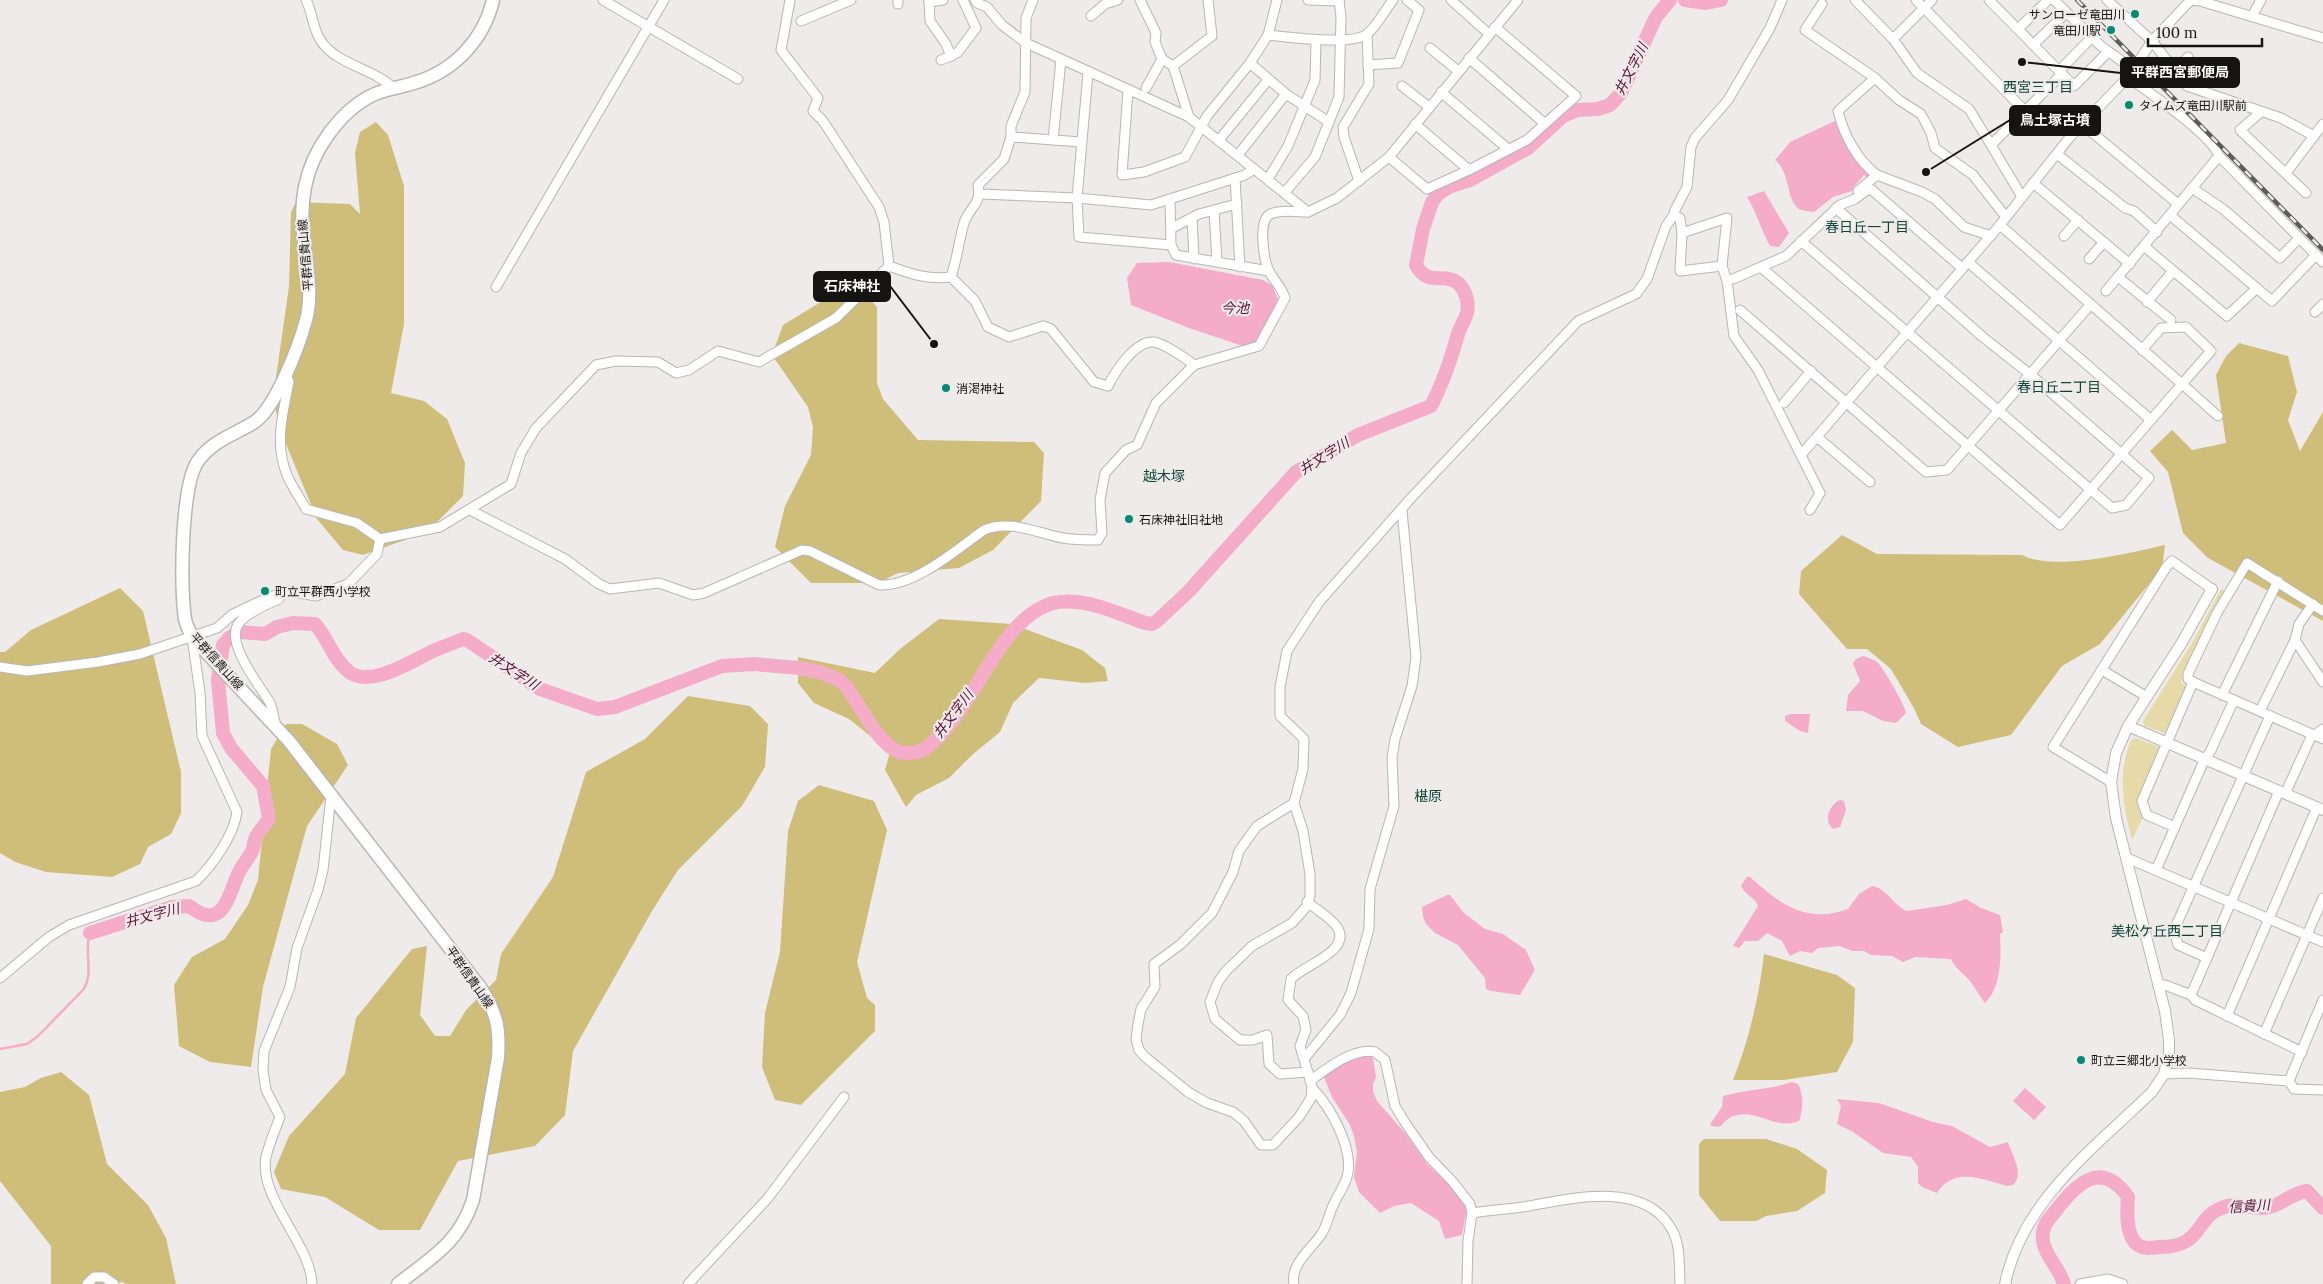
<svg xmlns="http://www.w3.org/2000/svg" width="2323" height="1284" viewBox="0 0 2323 1284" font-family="Lora,'Noto Sans JP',serif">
	<rect width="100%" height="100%" fill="#efebea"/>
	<g fill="#e5daa8">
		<polygon points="2221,589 2226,591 2205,630 2181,682 2187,688 2167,734 2144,726 2143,721 2192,643"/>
		<path d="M2136 738 2159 747 2160 750 2138 802 2143 817 2132 840C2123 805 2117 775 2131 740Z"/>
	</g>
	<g fill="#cfbe79">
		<polygon points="376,122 388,135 404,186 404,324 391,393 424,401 447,419 465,463 463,496 427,532 363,555 343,550 317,519 281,432 273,399 289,286 291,212 296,202 350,204 360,214 355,153 360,132"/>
		<polygon points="867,296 877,307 877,383 883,399 918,440 1034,442 1044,453 1041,501 993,550 959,568 898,573 878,583 811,583 775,547 785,506 811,455 813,427 808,407 772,355 783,325 821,302"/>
		<polygon points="2239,343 2288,356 2297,392 2288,420 2300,451 2323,412 2323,621 2208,558 2183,533 2168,472 2150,451 2172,430 2192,450 2226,443 2216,375 2226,356"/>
		<path d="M1842 535 1877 554 2022 555C2055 572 2129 553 2165 545L2162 568 2100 644 2062 666 2011 735 1958 747 1921 724 1915 710 1891 669 1867 649H1847L1799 594 1801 571Z"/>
		<polygon points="120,588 143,611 181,772 181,813 171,834 148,847 140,864 112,877 46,872 15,862 0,853 0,652 5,652 31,630"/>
		<polygon points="939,619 1011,624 1082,650 1105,668 1108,681 1085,683 1039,678 1013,703 1000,732 972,755 949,778 916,795 906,807 885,770 890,752 849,719 814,703 798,683 798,657 875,673 900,649"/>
		<polygon points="688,696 750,706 768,724 765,767 742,806 678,870 652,911 573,1051 565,1115 535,1146 458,1161 420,1230 379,1230 325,1197 281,1189 274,1172 289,1136 345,1074 356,1018 412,949 427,946 420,1015 435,1036 450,1036 466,1010 496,980 501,954 553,877 586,772 645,739"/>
		<polygon points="286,724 302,724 337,744 348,765 307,826 263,987 251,1067 210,1062 179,1046 174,985 192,957 225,939 248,905 258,880 271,749"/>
		<polygon points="819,785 874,801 887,830 857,962 867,998 875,1005 875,1031 801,1105 775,1100 762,1067 765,1013 780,952 788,831 798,801"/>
		<path d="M1764 954 1837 975 1855 988 1853 1042 1837 1072 1784 1080H1733C1749 1040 1759 997 1764 954Z"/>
		<polygon points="61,1072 89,1095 107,1164 148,1205 166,1238 176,1284 125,1284 123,1282 106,1284 51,1284 51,1246 0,1181 0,1092 25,1087 41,1078"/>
		<polygon points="1704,1139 1766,1139 1797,1149 1827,1170 1825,1193 1797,1211 1766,1216 1756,1221 1720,1221 1699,1195 1699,1144"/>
	</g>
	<g fill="#f4acc8">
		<path d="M1837 120 1873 175 1869 180 1864 175 1853 188 1855 190 1833 197 1814 212C1810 211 1803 211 1799 209 1786 201 1791 173 1775 160L1790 142Z"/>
		<path d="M1764 191 1789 233 1779 247 1770 246C1761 230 1756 211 1747 197Z"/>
		<polygon points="1169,262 1263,280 1272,285 1278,299 1258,342 1246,347 1189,328 1131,305 1127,278 1137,263"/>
		<path d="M1863 656C1868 658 1873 659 1877 662 1883 667 1906 707 1906 713L1896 723 1883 721 1863 711H1846L1848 695 1860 681 1853 663 1856 659Z"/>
		<polygon points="1790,714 1810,714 1808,733 1800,731 1785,721 1785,716"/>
		<path d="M1840 800 1844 801 1846 810 1840 827 1833 829C1823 820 1829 805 1840 800Z"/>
		<path d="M1747 877H1750C1781 905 1807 924 1848 909L1859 894 1872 886C1887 888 1893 905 1907 911L1947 905 1966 899 1981 908 2000 915 2003 932 2000 934C2001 955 2002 987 1985 1003 1979 996 1975 987 1969 980 1963 973 1955 968 1951 959L1915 957 1903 962 1892 956 1871 955 1864 951H1852L1840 946 1818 948 1812 953 1800 951 1790 956 1782 941 1767 933 1758 941H1745L1739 948 1733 946 1758 906C1756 898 1745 895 1741 886Z"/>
		<polygon points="1447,895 1450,895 1464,913 1485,929 1503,934 1526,950 1535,970 1520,995 1491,991 1486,989 1485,978 1458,945 1435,933 1426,924 1423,917 1422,907"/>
		<polygon points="1356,1050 1373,1058 1376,1077 1373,1084 1373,1091 1377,1101 1405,1133 1428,1165 1456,1191 1464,1201 1467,1208 1462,1235 1445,1239 1439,1221 1411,1203 1394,1206 1380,1213 1359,1192 1354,1177 1357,1152 1354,1136 1350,1125 1332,1097 1324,1077"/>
		<path d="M1792 1082 1798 1084C1804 1094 1803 1111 1799 1121 1775 1131 1755 1106 1731 1117 1726 1119 1724 1124 1719 1127L1712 1126 1710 1124 1722 1107 1723 1096C1747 1089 1768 1090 1792 1082Z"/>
		<polygon points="2025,1088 2046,1107 2034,1120 2013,1101"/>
		<path d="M1837 1099 1879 1103 1933 1122 1952 1126 1990 1147 2008 1142C2012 1155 2025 1175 2013 1185L2007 1186C1982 1179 1954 1166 1937 1193L1922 1187 1918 1183V1167L1911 1157 1883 1153 1853 1132 1837 1124 1841 1106Z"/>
	</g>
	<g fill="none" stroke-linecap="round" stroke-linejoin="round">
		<path stroke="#f4acc8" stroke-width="2.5" d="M0 1049 27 1044 38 1036 83 990C95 972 83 952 90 933"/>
		<g stroke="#f4acc8" stroke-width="14">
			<polyline points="1685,0 1706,3 1721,0"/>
			<path d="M90 933 172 907 189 906C224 933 228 895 239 872 243 864 250 857 253 849 254 845 254 841 256 837 259 830 266 825 269 818L263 786 231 748 223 733 218 680 223 645 229 638 241 632 265 634 277 627 293 623 315 624C328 638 332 658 348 671 369 689 410 662 431 652 441 647 452 644 463 639L467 640 540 689 597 709 615 707 722 666 754 664 799 668 820 672 839 680 846 686C859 704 878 743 897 751 905 755 920 753 926 748 960 722 982 670 1008 637 1019 623 1035 608 1053 603 1083 596 1117 613 1145 623L1152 624 1157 621 1189 591 1296 472 1358 435 1431 406C1443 383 1451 359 1458 334 1460 327 1465 320 1467 313 1469 303 1466 291 1459 284 1445 271 1428 288 1416 265L1423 229 1432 202 1439 193 1451 186 1470 180 1528 148 1563 116 1577 110 1598 109 1610 105 1621 93 1656 17 1670 0"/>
			<path d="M2064 1284C2059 1265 2037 1250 2044 1228 2045 1222 2053 1215 2057 1209 2078 1182 2102 1160 2128 1197 2127 1210 2125 1239 2140 1246 2145 1249 2153 1248 2159 1247 2169 1247 2180 1246 2188 1240 2199 1233 2204 1216 2217 1210 2239 1199 2248 1211 2269 1207 2282 1205 2291 1193 2307 1191L2323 1208"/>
		</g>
		<g stroke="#b8b5b3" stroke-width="11">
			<g id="minor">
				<path d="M306 0C313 13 312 28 321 41 337 65 373 68 393 88"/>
				<polyline points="603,0 738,79"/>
				<polyline points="790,0 781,50 818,98 813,111 823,121 879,207 884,222 889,266"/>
				<polyline points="898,0 898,4"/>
				<polyline points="929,0 930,21 946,44 951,56 958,52 976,28 963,0"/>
				<polyline points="975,0 977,3 987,7 1002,25 1026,43 1189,117 1308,212 1337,198 1389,157 1518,0"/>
				<polyline points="1140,0 1156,33 1155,42 1162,59 1173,66 1189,117"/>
				<polyline points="1308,0 1339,1"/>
				<polyline points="1451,0 1489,34"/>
				<polyline points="1855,0 1893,39 1917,73 1969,109 1991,145"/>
				<polyline points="1916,0 2025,111"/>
				<polyline points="1989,0 2074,86 2108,52"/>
				<polyline points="2054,0 2101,46 2134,70"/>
				<polyline points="2107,0 2152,41 2187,86 2281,118 2314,136"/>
				<polyline points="929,2 943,0"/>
				<polyline points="1822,4 1805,30 1875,78"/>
				<polyline points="1091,16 1105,4 1118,0"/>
				<polyline points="2252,16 2261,0"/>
				<polyline points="801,21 851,0"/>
				<polyline points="2018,29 2048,0"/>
				<path d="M1268 35C1287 37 1352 46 1367 34 1377 26 1385 10 1393 0"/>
				<polyline points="1893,39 1932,0"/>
				<polyline points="2033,45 2066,13"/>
				<polyline points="1430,48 1458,71"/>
				<polyline points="1469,58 1544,123"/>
				<polyline points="941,60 951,56"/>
				<polyline points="1250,63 1286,94 1329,122"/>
				<polyline points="1368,65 1398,63 1419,10 1407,0"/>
				<polyline points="1173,66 1212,36 1208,0"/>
				<polyline points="2059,71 2092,37"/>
				<polyline points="2175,71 2188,57"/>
				<polyline points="1088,73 1077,198 1079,237 1171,245"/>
				<path d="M2128 77C2149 93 2210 133 2219 156L2316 255 2272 301 2170 215"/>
				<polyline points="1402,86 1429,107"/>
				<polyline points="1146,88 1162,59"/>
				<polyline points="1128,90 1122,175 1144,172 1185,157 1207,116 1250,63 1268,35 1277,0"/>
				<polyline points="1441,92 1508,149"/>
				<polyline points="2261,112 2240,130 2306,193"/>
				<polyline points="1415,124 1469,170"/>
				<polyline points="2082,124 2178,204"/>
				<polyline points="1011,137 1081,142"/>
				<polyline points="1053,140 1061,60"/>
				<polyline points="1219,140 1268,80"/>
				<polyline points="2057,154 2125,208 2134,211 2157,232"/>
				<polyline points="1238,155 1286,94"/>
				<polyline points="1389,157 1427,189 1469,170 1527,140 1576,96 1495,27"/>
				<polyline points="2286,173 2323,124"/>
				<polyline points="1235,178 1240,267"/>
				<polyline points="1268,179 1288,146 1315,80 1316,40"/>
				<polyline points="1359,181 1344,137 1343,127 1369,84 1367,34"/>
				<polyline points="2033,183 2130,264"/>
				<polyline points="2192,188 2223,209 2280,258 2299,238"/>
				<polyline points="1858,191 1877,175"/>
				<polyline points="1285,192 1315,157 1339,97 1341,17 1339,0"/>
				<polyline points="980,194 1077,198 1151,205 1245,175 1254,169"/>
				<polyline points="2022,197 1991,145 2062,74"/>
				<polyline points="1170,199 1171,245 1176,255 1269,271"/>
				<polyline points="1214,210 1217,262"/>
				<polyline points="1674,215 1680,218 1682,233 1727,218 1722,266 1727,281 1734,336 1758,370 1820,493 1810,510"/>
				<polyline points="1192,219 1194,259"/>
				<polyline points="1172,228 1199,214 1237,204"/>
				<polyline points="1682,233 1680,271 1722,266"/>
				<path d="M1991 236 1964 227 1935 199 1922 192 1877 175C1857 160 1844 135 1838 111L1875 78 1899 100 1921 114 1931 133 1935 148 1973 175 2006 217"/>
				<polyline points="2064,236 2078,220"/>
				<polyline points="1801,241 2112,508 2126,505 2149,478 2031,375 1984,338 1836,208"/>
				<polyline points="2145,247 2227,316 2257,288"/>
				<polyline points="2316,255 2323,262"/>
				<polyline points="2089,259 2104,242"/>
				<polyline points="1968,262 2151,420"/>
				<path d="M889 266C911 274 928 280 951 277"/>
				<polyline points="1762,268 2060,525 2182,384 2000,225"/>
				<path d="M951 277 975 301 988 327 1009 337 1043 326 1051 329 1094 382 1108 386C1115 372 1135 340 1154 342 1163 343 1187 359 1194 365"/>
				<path d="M951 277C957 259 959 241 964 223 969 207 982 205 978 185L1004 159 1011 137V126L1025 92 1026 18 1033 0"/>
				<polyline points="2118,277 2171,320"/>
				<polyline points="1733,279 1786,256 1840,205 1855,199 1867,190 1872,190 1962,268"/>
				<polyline points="496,287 664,0"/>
				<polyline points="2106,291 2219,156"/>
				<polyline points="2147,302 2173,271"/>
				<polyline points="1740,310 1926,472 1947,470 2090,305"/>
				<polyline points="2315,312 2323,304"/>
				<polyline points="2142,350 2161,328 2186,327 2211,351 2182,384 2218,416"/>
				<path d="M285 373 289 382C283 413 274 444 287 475 292 487 300 498 306 509L357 523 380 539"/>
				<polyline points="1784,403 1811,371"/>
				<polyline points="1817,437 1870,482"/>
				<polyline points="1801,455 2000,225 2070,137 2128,77 2152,41 2188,3 2192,0 2200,1 2323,38"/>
				<path d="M470 510 565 559 599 584 610 589 659 583 693 595 704 593 802 550 810 551 879 585C914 587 956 550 984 530 1009 519 1037 533 1063 538 1074 540 1087 540 1098 540L1102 533 1100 500 1105 473 1126 450 1137 445 1156 403 1194 365 1259 346 1285 298C1281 286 1274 281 1269 271 1264 261 1258 222 1269 215 1277 209 1297 212 1308 212"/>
				<polyline points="380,539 440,527 511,484 521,453 536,428 596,365 616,361 658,362 676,373 689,370 718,351 759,362 836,318 889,266"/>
				<polyline points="2295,640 2323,682"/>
				<polyline points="0,667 27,671 98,662 140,654 217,628 233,614 267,598 288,591 316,596 348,584 377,554 380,539"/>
				<polyline points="2102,670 2147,697"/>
				<polyline points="2193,682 2188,679 2188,674 2217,613 2247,563 2323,611"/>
				<polyline points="2222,695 2278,581"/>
				<polyline points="2260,711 2295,640 2299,624 2313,604"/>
				<path d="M276 726C274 719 273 710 270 703 261 687 224 643 239 623 247 613 267 604 279 599"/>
				<polyline points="2111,782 2053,747 2167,566 2172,561 2212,589"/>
				<polyline points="2279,791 2191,995 2195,1000 2302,1052"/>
				<polyline points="2285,794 2311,737 2323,729"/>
				<path d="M1294 803 1257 826 1239 851 1233 872 1212 913 1181 944 1154 964 1155 987 1141 1009 1138 1024 1136 1039 1139 1050 1144 1056 1188 1092 1207 1103 1233 1112 1244 1121 1261 1145H1273L1299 1117 1311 1098 1312 1086 1300 1046 1306 1030 1303 1016 1288 1000 1291 979C1302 966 1353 951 1337 927 1331 918 1316 909 1307 902"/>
				<polyline points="2175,827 2147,815 2142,801 2193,682 2323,739"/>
				<polyline points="2127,858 2323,942"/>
				<polyline points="2156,870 2202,765 2211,750 2234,700"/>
				<polyline points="2207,958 2178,945 2174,930 2270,716"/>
				<path d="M0 978 49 937 69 925 196 881C212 866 234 835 237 812L202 736 200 693 192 637"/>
				<polyline points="2158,985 2165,985 2191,995"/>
				<polyline points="2227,1016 2317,807"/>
				<polyline points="2264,1034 2323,898"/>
				<polyline points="1304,1059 1340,1015 1351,993 1369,929 1370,889 1394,806 1392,758 1395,739 1412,686 1416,657 1402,511"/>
				<polyline points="1308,1072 1280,1074 1269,1064 1267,1035 1253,1040 1240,1040 1215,1019 1210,1002 1218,982 1226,971 1252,946 1292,923 1307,906 1310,896 1310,874 1303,831 1294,803 1303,769 1304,739 1280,716 1280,687 1287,651 1319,602 1412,497 1578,321 1636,294 1647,279 1666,226 1674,215 1675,210 1687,187 1691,147 1695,138 1728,100 1770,28 1782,0"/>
				<polyline points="2164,1074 2189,1073 2289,1081"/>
				<path d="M1310 1081C1326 1069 1354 1047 1375 1052L1385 1060 1395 1106 1406 1124 1429 1157 1453 1182 1470 1204 1472 1213 1468 1241 1467 1284"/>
				<polyline points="2289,1081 2323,1000"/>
				<polyline points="2289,1081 2294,1089 2323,1090"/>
				<path d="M1472 1213C1491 1210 1510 1209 1529 1206 1572 1198 1643 1181 1671 1228 1681 1244 1679 1265 1680 1284"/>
				<polyline points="87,1284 94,1277 104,1277 114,1284"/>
				<path d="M312 1284C311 1244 258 1198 266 1157 269 1144 275 1130 280 1117L266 1090 263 1070 264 1051 290 987 297 948 318 890 323 870 331 796"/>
				<polyline points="688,1284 768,1198 844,1097"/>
				<path d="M1294 1284C1290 1265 1310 1250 1320 1236 1327 1227 1328 1217 1332 1208 1336 1198 1344 1187 1347 1177 1355 1150 1330 1106 1312 1088"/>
				<polyline points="2080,1284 2108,1279 2123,1284"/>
			</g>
		</g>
		<g stroke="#b8b5b3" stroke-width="12">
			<g id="tertiary">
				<polyline points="2128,726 2323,810"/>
				<path d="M2005 1284C2022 1201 2094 1148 2152 1092L2164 1074 2169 1054V1040L2165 1011 2116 818 2111 782 2116 753 2128 726 2181 644 2212 589"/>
			</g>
		</g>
		<g stroke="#b8b5b3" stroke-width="15">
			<path id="secondary" d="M398 1284C432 1257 459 1243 473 1200L498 1058C500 1028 497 1013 480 987L289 741 192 637C190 632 186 625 185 619 180 588 181 485 198 461 212 441 233 435 253 423 275 410 299 346 306 320 313 295 307 268 304 242 299 203 304 168 328 135 340 118 357 102 375 94 389 88 403 87 417 82 455 70 484 39 493 0"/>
		</g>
		<use href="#minor" stroke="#fff" stroke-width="9"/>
		<use href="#tertiary" stroke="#fff" stroke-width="10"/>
		<use href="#secondary" stroke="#fff" stroke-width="12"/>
		<g stroke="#5e5c5b" stroke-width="4.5">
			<polyline id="rail" points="2077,0 2323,250"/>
		</g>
		<use href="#rail" stroke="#efebea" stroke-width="2.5" stroke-dasharray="8" stroke-linecap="butt"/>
	</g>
	<g fill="#058b71" stroke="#efebea" stroke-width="2">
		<circle cx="2135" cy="14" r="5"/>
		<circle cx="2111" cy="30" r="5"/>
		<circle cx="2129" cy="105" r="5"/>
		<circle cx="946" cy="388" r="5"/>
		<circle cx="1129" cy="519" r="5"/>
		<circle cx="265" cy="591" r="5"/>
		<circle cx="2081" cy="1060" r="5"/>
	</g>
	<g text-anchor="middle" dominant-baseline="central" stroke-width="4.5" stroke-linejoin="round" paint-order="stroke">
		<g font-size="12" fill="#151413" stroke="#efebea" text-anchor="start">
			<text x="2125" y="14" text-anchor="end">サンローゼ竜田川</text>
			<text x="2101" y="30" text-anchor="end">竜田川駅</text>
			<text x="2139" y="105">タイムズ竜田川駅前</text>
			<text x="956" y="388">消渇神社</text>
			<text x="1139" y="519">石床神社旧社地</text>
			<text x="275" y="591">町立平群西小学校</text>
			<text x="2091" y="1060">町立三郷北小学校</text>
		</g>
		<g font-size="12" fill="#151413" stroke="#efebea">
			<text transform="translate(305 255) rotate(-95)">平群信貴山線</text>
			<text transform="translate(217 661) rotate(48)">平群信貴山線</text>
			<text transform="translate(470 977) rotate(55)">平群信貴山線</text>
		</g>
		<g font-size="14" font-style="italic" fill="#600e3a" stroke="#efebea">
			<text transform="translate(1631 69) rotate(-63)">井文字川</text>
			<text x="1235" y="308">今池</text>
			<text transform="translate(1324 456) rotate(-32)">井文字川</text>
			<text transform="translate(514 671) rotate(33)">井文字川</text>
			<text transform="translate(953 714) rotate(-53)">井文字川</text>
			<text transform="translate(152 915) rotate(-15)">井文字川</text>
			<text transform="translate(2249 1206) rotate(-4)">信貴川</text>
		</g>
		<g font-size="14" fill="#0e4538" stroke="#efebea">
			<text x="2038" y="87">西宮三丁目</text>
			<text x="1867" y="227">春日丘一丁目</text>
			<text x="2059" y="387">春日丘二丁目</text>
			<text x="1164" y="476">越木塚</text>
			<text x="1428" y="796">椹原</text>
			<text x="2167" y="931">美松ケ丘西二丁目</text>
		</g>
	</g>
	<path fill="none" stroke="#151413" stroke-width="2" d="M2022 62L2121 73M1926 172L2010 120M934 344L890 286"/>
	<g fill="#151413" stroke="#efebea" stroke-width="2">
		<circle cx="2022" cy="62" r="5"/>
		<circle cx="1926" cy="172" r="5"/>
		<circle cx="934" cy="344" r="5"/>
	</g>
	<g fill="#151413" stroke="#151413" stroke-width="2">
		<rect x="2121" y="58" width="118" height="29" rx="5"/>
		<rect x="2010" y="106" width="90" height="29" rx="5"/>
		<rect x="814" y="272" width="76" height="29" rx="5"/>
	</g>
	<g font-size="14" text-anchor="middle" font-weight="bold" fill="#fff">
		<text x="2180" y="77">平群西宮郵便局</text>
		<text x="2055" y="125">鳥土塚古墳</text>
		<text x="852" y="291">石床神社</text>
	</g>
	<path d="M2148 38v8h114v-8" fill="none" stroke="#151413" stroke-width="2.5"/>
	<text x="2156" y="38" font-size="15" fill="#151413" stroke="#efebea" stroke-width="4" paint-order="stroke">100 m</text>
</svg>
